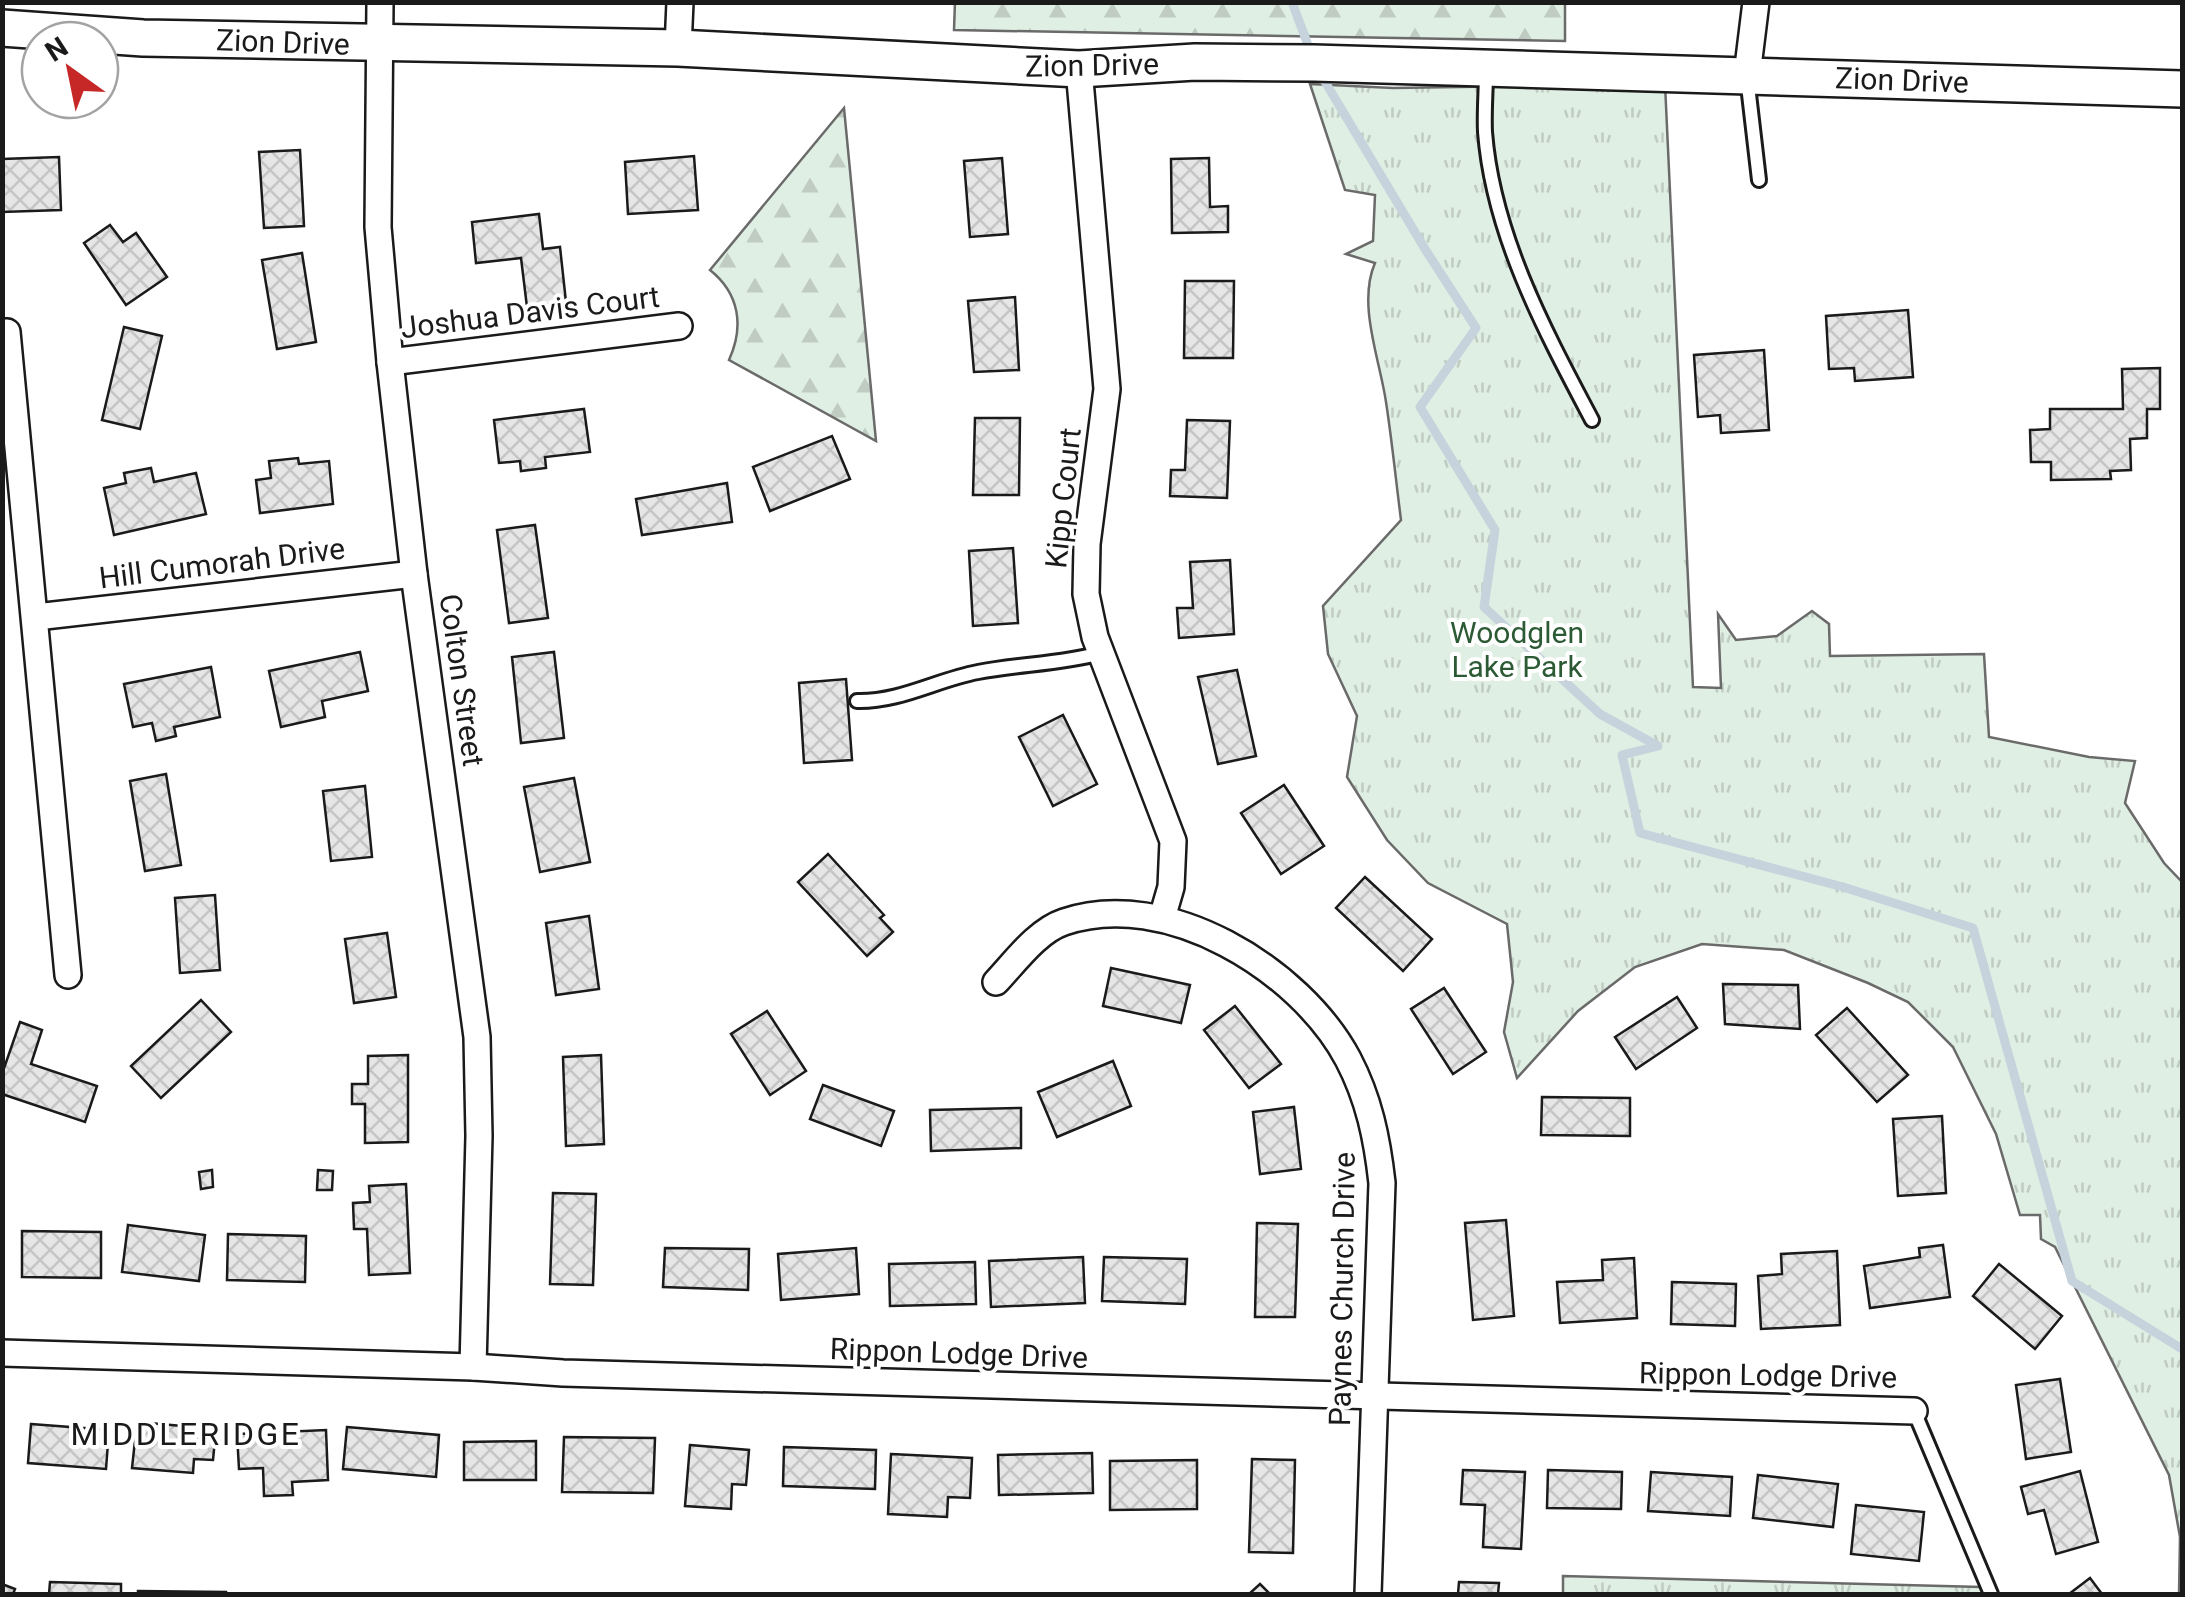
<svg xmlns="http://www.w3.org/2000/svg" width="2185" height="1597" viewBox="0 0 2185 1597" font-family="Roboto,sans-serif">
	<defs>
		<pattern id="forest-firs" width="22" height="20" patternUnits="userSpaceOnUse" patternTransform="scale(2.5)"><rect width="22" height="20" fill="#e0efe3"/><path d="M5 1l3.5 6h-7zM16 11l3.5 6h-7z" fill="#c0ccc2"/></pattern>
		<pattern id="park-tufts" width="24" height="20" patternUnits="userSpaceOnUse" patternTransform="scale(2.5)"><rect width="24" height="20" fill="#e0efe3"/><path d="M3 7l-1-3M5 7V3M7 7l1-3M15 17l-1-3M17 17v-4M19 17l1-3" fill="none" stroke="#c0ccc2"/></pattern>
		<pattern id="building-cross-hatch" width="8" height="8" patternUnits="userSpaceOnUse" patternTransform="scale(2.5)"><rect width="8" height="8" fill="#e6e6e6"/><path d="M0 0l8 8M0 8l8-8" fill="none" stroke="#c5c5c5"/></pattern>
	</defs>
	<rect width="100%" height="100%" fill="#fff"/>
	<g fill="url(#forest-firs)" stroke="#6a6a6a" stroke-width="2.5">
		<polygon points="955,2 1565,3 1565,41 954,30"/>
		<path d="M844 108 876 441 729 360C744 327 740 294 710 270Z"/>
	</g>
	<g fill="url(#park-tufts)" stroke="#6a6a6a" stroke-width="2.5">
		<path d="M1310 84 1393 88 1665 84 1693 687 1721 688 1718 614 1736 640 1777 636 1812 611 1829 624 1830 656 1984 654 1989 737 2089 757 2135 761 2125 803 2164 863 2182 882V1594H2179L2180 1537 2169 1475 2055 1247 2041 1239 2040 1215H2020L1996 1134 1953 1047 1908 1002 1868 983 1784 950 1702 944 1635 967 1578 1011 1517 1078 1504 1032 1513 982 1507 924 1428 883 1387 840 1347 777 1357 716 1328 654 1323 606 1401 520C1396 481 1392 441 1386 402 1380 360 1357 304 1375 263L1346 254 1373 241 1375 195 1345 190Z"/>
		<polygon points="1563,1576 1981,1587 1984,1594 1563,1594"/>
	</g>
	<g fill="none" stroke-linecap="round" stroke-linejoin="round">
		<g stroke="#c6d2dc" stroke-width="9">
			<polyline points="1292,2 1312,56"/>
			<polyline points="1321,75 1425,249 1476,328 1420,407 1495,530 1484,607 1600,714 1658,746 1622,755 1640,833 1843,887 1973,928 2072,1281 2182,1349"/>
		</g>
	</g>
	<g fill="url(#building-cross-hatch)" stroke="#1a1a1a" stroke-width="2.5">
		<polygon points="300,150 304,226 264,228 259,152"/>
		<polygon points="694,156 698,210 628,214 625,162"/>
		<polygon points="59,157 61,210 2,212 2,159"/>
		<polygon points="1002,158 1008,234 970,237 964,161"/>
		<polygon points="1209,158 1210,207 1228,206 1228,232 1172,233 1171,159"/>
		<polygon points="539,214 543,249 560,247 566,302 527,307 521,258 476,263 472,222"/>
		<polygon points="110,225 123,242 136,233 167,277 126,305 84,243"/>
		<polygon points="302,253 316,342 277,349 262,260"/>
		<polygon points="1185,281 1234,281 1233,358 1184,358"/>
		<polygon points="1015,297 1019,370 974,372 968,301"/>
		<polygon points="1908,310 1913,377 1855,381 1854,368 1829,369 1826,316"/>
		<polygon points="124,327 162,336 140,429 102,420"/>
		<polygon points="1764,350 1769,430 1721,433 1720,415 1698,417 1694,355"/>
		<polygon points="2160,368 2160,409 2147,409 2147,438 2130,439 2131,470 2110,471 2111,479 2051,480 2051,462 2031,462 2030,430 2050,429 2050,409 2123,409 2122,369"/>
		<polygon points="584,409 590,452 545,457 546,468 521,471 520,461 499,463 494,420"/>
		<polygon points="975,418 1020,418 1019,495 973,495"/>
		<polygon points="1187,420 1230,421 1227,498 1170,496 1171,470 1185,470"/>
		<polygon points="832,436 850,479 770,511 753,467"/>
		<polygon points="298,458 299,464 329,461 333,504 260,513 256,480 271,478 269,461"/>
		<polygon points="151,468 154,482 196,473 206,514 114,535 104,488 126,483 124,473"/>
		<polygon points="727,483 732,522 642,535 636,499"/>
		<polygon points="535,525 548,618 509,623 497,530"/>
		<polygon points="1013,548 1018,623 973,626 969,551"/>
		<polygon points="1230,560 1234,634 1179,638 1177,608 1193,608 1190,562"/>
		<polygon points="360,652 368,691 322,701 325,717 281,727 269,671"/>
		<polygon points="554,652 564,738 521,743 512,657"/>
		<polygon points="211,667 220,717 174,727 176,736 156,741 152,723 133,727 124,684"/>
		<polygon points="1237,670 1256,756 1218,764 1198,677"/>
		<polygon points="846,679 852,760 804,763 799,683"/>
		<polygon points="1063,715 1097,784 1053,806 1019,737"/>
		<polygon points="166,774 181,865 145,871 130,781"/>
		<polygon points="574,778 590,862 540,872 524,787"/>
		<polygon points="1284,785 1324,846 1281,874 1241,813"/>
		<polygon points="365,786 372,857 331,861 323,791"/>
		<polygon points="828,854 884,915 880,918 893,932 867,956 798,882"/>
		<polygon points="1365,877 1432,939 1403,971 1336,908"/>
		<polygon points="215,895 220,970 180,973 175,898"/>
		<polygon points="589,916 599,989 556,995 546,923"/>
		<polygon points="387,933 396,997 354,1003 345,939"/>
		<polygon points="1111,968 1190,985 1181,1023 1103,1006"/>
		<polygon points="1723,984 1798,985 1800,1029 1725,1024"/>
		<polygon points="1444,988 1486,1052 1453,1074 1411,1009"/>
		<polygon points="1677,997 1697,1028 1636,1069 1615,1037"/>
		<polygon points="201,1000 231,1032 161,1098 131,1066"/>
		<polygon points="1235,1006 1281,1064 1249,1088 1204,1030"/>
		<polygon points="1847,1008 1908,1075 1877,1102 1816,1035"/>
		<polygon points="767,1011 806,1071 770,1095 731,1034"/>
		<polygon points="20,1022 42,1030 31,1064 97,1086 85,1122 2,1094 2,1074"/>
		<polygon points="408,1055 408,1142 365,1143 365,1104 352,1104 352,1084 368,1084 368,1056"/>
		<polygon points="601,1055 604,1144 566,1146 563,1057"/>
		<polygon points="1113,1061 1131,1106 1057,1137 1038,1092"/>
		<polygon points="823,1085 894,1111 881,1146 810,1119"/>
		<polygon points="1542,1097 1630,1098 1630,1136 1541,1135"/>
		<polygon points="1294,1107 1301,1169 1260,1174 1253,1112"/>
		<polygon points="1021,1108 1021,1148 931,1151 930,1110"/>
		<polygon points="1942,1116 1946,1193 1898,1196 1893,1119"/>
		<polygon points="212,1170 213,1187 201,1189 199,1172"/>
		<polygon points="318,1170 333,1171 332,1190 317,1190"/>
		<polygon points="406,1184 410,1273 369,1275 367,1229 354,1229 353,1203 370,1202 369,1186"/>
		<polygon points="553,1193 596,1194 593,1285 550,1284"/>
		<polygon points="1506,1220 1514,1316 1473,1320 1465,1223"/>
		<polygon points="1257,1223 1298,1224 1295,1317 1255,1317"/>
		<polygon points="128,1225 205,1235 199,1281 122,1272"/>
		<polygon points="22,1231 101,1232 101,1278 22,1277"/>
		<polygon points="228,1234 306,1236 305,1282 227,1280"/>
		<polygon points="1943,1245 1950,1297 1870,1308 1864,1266 1920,1257 1919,1248"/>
		<polygon points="665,1248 749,1249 748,1290 663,1287"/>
		<polygon points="856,1248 859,1294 781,1300 778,1254"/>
		<polygon points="1837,1251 1840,1325 1761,1329 1758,1276 1782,1274 1781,1254"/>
		<polygon points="1083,1257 1085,1303 991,1307 989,1261"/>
		<polygon points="1104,1257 1187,1259 1185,1304 1102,1301"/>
		<polygon points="1634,1258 1637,1318 1560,1323 1557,1282 1603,1280 1602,1260"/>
		<polygon points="975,1262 976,1304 890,1306 889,1264"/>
		<polygon points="1999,1264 2062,1316 2035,1349 1973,1296"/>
		<polygon points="1672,1282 1736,1284 1735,1326 1671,1324"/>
		<polygon points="2060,1379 2071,1452 2026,1459 2016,1385"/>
		<polygon points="137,1422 216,1429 213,1460 194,1459 193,1473 132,1468"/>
		<polygon points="31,1424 109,1430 106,1469 28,1463"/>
		<polygon points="347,1427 439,1435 436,1477 343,1469"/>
		<polygon points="326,1430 328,1480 292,1482 293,1495 264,1496 263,1468 239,1469 237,1434"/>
		<polygon points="564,1437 655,1438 653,1493 562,1492"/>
		<polygon points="536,1441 536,1480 464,1480 464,1442"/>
		<polygon points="690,1445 749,1450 746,1485 732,1484 731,1509 685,1506"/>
		<polygon points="784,1447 876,1450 875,1489 783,1486"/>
		<polygon points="1092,1453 1093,1493 999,1495 998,1455"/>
		<polygon points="891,1454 972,1458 970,1498 948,1497 947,1517 888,1514"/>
		<polygon points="1252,1459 1295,1460 1293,1553 1249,1552"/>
		<polygon points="1197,1460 1197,1509 1110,1510 1110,1461"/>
		<polygon points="1463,1470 1525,1472 1521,1549 1483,1547 1485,1505 1461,1504"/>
		<polygon points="1548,1470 1622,1472 1621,1509 1547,1508"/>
		<polygon points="2080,1471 2098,1542 2056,1554 2044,1510 2028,1514 2021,1487"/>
		<polygon points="1651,1472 1732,1477 1730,1516 1648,1511"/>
		<polygon points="1758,1475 1838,1484 1833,1527 1753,1518"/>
		<polygon points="1856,1505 1924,1512 1919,1561 1851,1554"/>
		<polygon points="2090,1578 2102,1594 2069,1594"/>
		<polygon points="50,1582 121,1584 121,1594 49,1594"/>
		<polygon points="1459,1582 1499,1583 1498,1594 1458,1594"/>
		<polygon points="2,1584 15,1589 13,1594 2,1594"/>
		<polygon points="1260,1584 1270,1594 1249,1594"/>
		<polygon points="138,1591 226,1592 226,1594 138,1594"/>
	</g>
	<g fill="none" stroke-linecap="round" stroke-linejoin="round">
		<g stroke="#1a1a1a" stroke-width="18">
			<g id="lane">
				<path d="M1486 70C1486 91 1484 112 1485 132 1493 235 1545 331 1592 420"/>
				<polyline points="1747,77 1759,180"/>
				<path d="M857 701C900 702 936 680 978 672 1019 664 1061 664 1101 653"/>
				<polyline points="1914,1411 1991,1594"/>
			</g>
		</g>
		<g stroke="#1a1a1a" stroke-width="30">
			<g id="street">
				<polyline points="380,2 378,227 390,362 414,574 477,1037 479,1136 473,1367"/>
				<polyline points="678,48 680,2"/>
				<polyline points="1079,69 1107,389 1087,544 1086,594 1095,637 1173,841 1171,887 1162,918"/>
				<polyline points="1747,75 1756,2"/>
				<polyline points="7,332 68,975"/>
				<polyline points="390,362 679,326"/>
				<polyline points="36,617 414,574"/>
				<path d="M996 982C1015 962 1037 931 1064 922 1166 887 1300 969 1348 1059 1369 1099 1377 1138 1382 1183L1368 1594"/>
				<polyline points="2,1353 473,1367 563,1373 1914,1411"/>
			</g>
		</g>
		<g stroke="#1a1a1a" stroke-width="40">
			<polyline id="secondary" points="2,28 143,38 678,48 1079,69 1195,62 1314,63 2182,89"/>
		</g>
		<use href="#lane" stroke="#fff" stroke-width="12"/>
		<use href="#street" stroke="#fff" stroke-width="25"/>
		<use href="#secondary" stroke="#fff" stroke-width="35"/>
	</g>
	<g text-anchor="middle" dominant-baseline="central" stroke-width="8" stroke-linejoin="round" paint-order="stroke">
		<g font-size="30" fill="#1a1a1a" stroke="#fff">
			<text transform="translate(283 42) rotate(2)">Zion Drive</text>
			<text transform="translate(1092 65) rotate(-1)">Zion Drive</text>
			<text transform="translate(1902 80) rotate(2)">Zion Drive</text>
			<text transform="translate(530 312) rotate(-7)">Joshua Davis Court</text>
			<text transform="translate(1063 498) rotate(-84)">Kipp Court</text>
			<text transform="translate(222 563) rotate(-7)">Hill Cumorah Drive</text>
			<text transform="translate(462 680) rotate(82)">Colton Street</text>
			<text transform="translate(1342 1289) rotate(-89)">Paynes Church Drive</text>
			<text transform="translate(959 1353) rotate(2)">Rippon Lodge Drive</text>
			<text transform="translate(1768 1375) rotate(1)">Rippon Lodge Drive</text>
		</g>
		<g font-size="30" fill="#2b5a34" stroke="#fff">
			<text x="1517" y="632">Woodglen<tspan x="1517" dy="34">Lake Park</tspan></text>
		</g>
		<g font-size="32" letter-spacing="2.5" fill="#1a1a1a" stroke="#fff">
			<text x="186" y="1434">MIDDLERIDGE</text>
		</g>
	</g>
	<rect width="2185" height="1597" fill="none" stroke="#1a1a1a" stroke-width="10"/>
	<g transform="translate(70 70) rotate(327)"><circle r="48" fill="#ffffff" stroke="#a3a3a3" stroke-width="2.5"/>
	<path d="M0-8L18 38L0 25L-18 38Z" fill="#c62828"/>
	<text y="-15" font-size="28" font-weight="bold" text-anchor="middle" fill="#1a1a1a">N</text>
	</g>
</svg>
